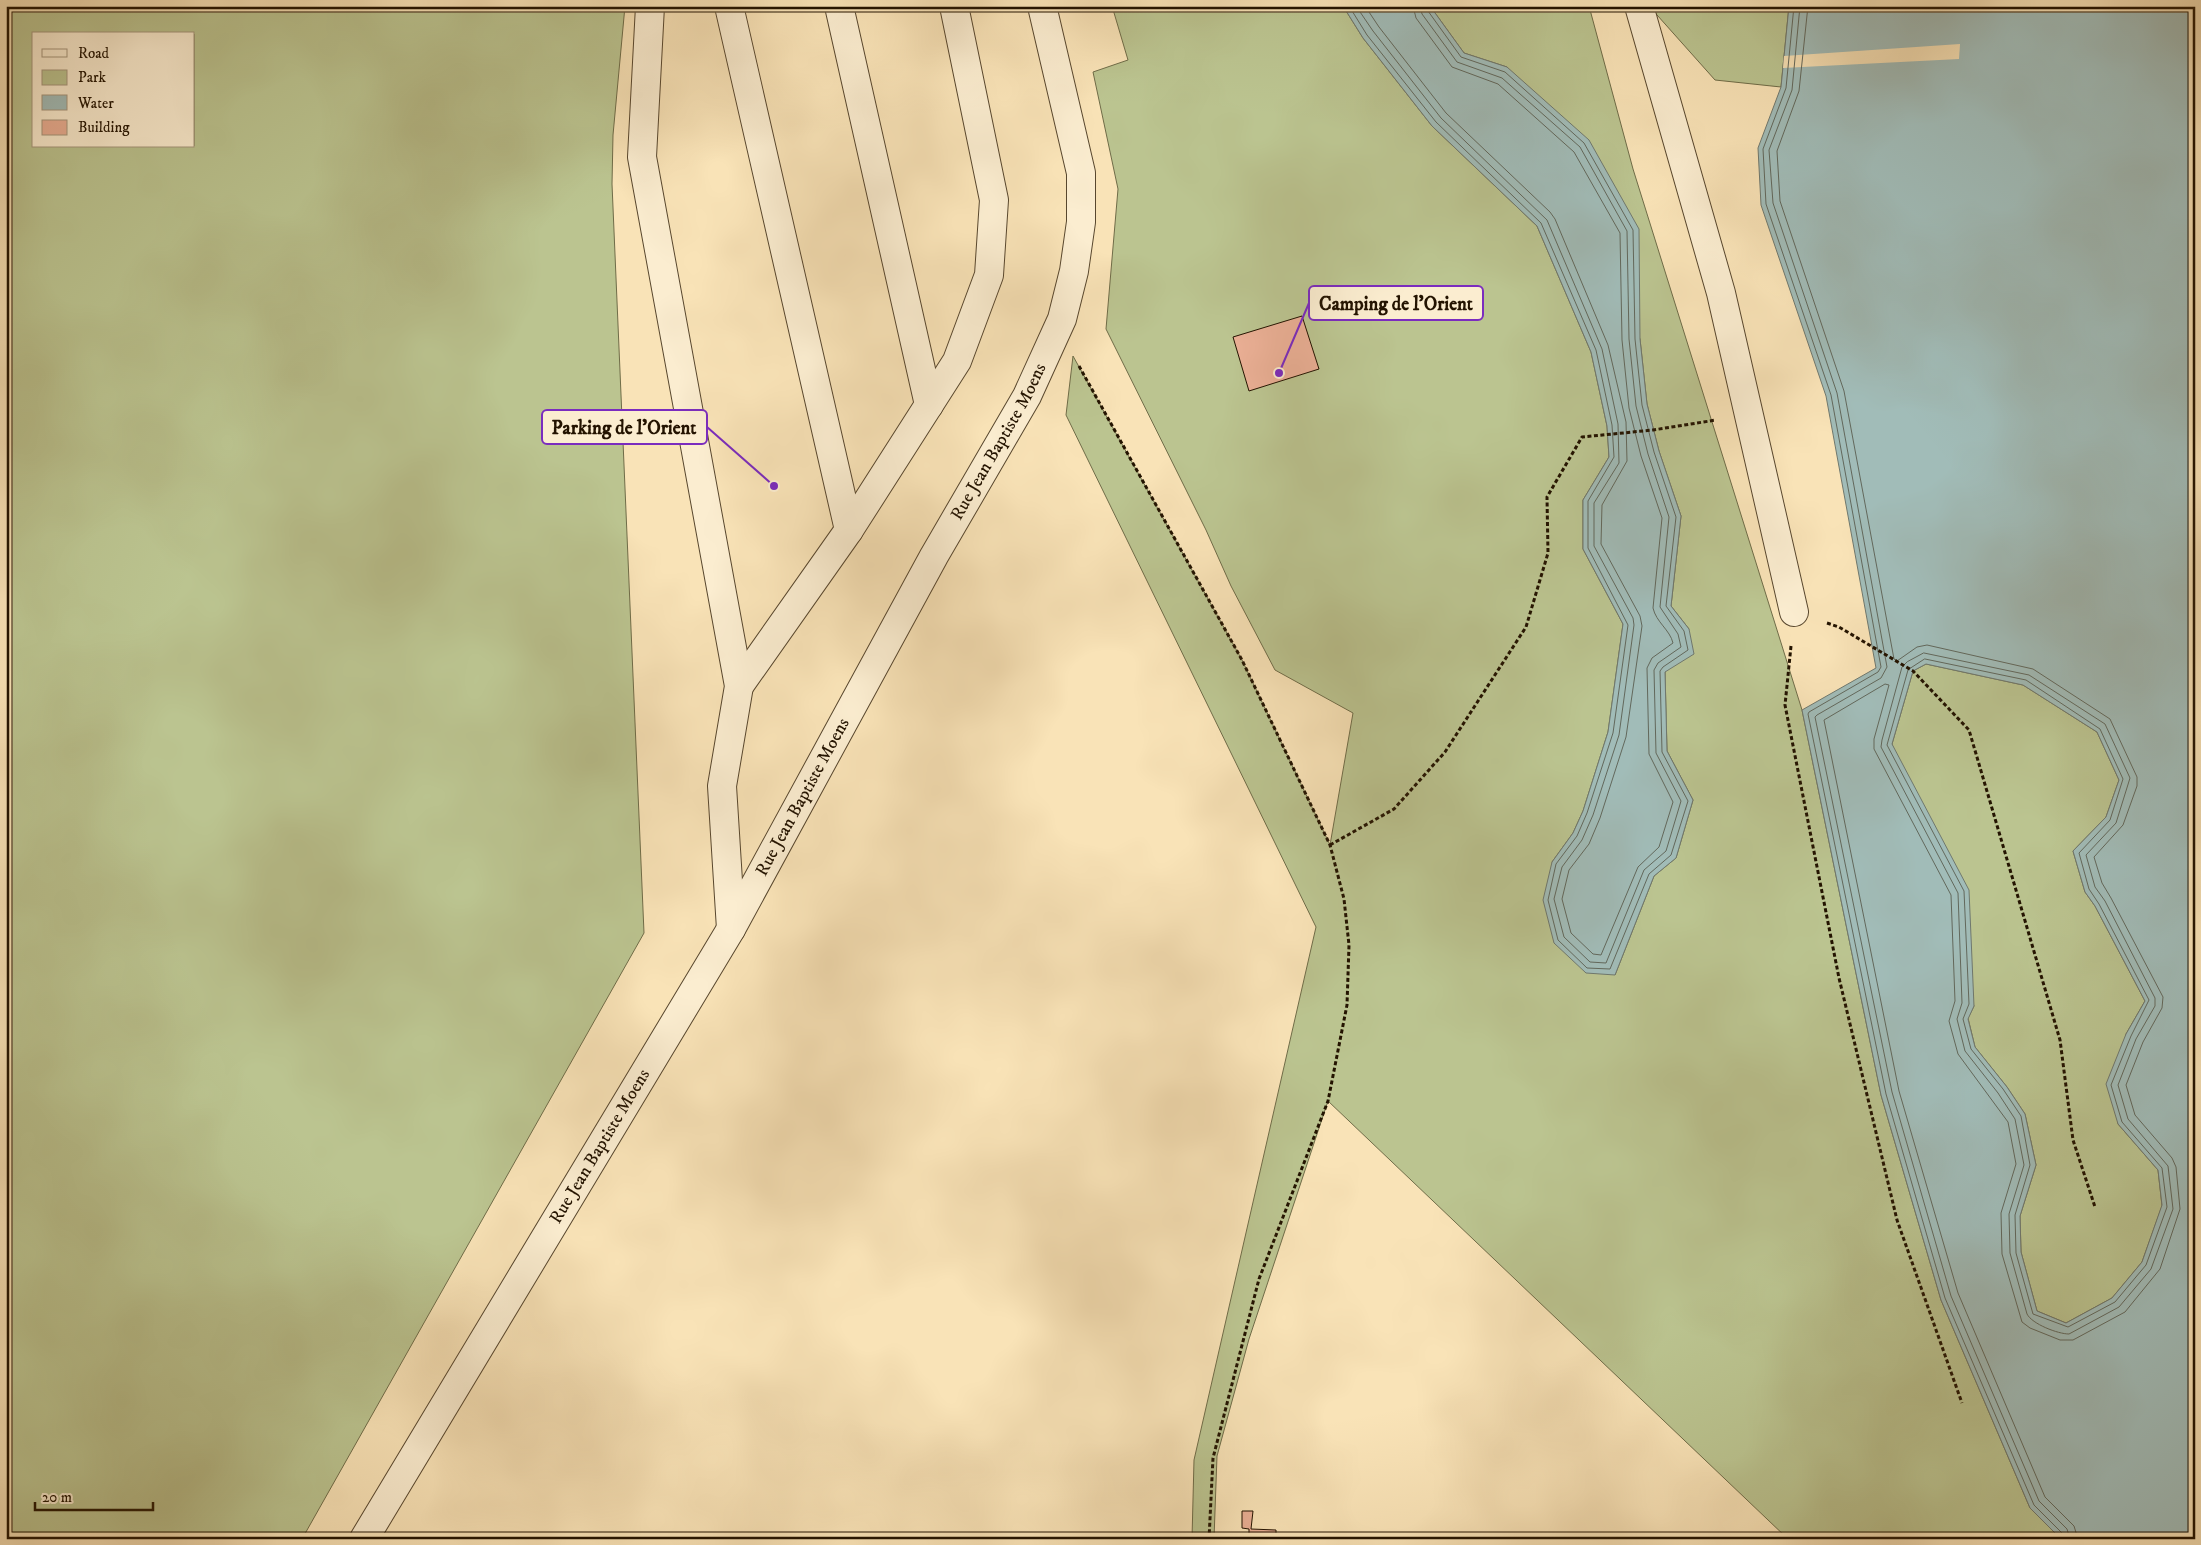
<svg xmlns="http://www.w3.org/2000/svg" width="2201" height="1545" viewBox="0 0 2201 1545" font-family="'IM FELL DW Pica',serif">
	<rect width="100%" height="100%" fill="#f9e3b7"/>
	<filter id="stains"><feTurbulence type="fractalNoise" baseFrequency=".004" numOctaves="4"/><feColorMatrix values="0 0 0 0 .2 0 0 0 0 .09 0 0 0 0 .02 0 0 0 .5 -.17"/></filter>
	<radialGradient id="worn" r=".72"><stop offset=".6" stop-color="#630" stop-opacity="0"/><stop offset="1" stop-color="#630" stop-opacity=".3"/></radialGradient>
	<g fill="#bbc490" stroke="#6f6c48" fill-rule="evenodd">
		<path d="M6 6H625L613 135 612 184 644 933 302 1539H6ZM34 34H194V146H34Z"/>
		<polygon points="1112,6 1343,6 1363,38 1432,126 1537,226 1591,352 1607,426 1609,457 1583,500 1583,549 1623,624 1608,732 1583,811 1573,833 1552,862 1615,975 1654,876 1676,858 1693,800 1667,751 1665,672 1689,629 1671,606 1681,516 1659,451 1647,404 1640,339 1507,67 1464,53 1430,6 1589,6 1633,169 1802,710 1881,1095 1941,1300 2030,1508 2061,1539 1788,1539 1328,1101 1249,1339 1217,1456 1214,1539 1192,1539 1194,1460 1316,927 1066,415 1073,356 1242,660 1330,845 1353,713 1275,670 1231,586 1206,530 1106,329 1118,189 1093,72 1128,60"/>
		<polygon points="1649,6 1789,6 1781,87 1715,80"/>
		<polygon points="1926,664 2023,685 2097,732 2119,780 2106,817 2073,851 2085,892 2095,906 2145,1001 2126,1034 2118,1124 2158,1170 2162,1206 2142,1262 2112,1298 2066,1323 2037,1311 2021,1252 2020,1216 2036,1165 2025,1114 2007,1087 1975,1047 1968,1018 1974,1006 1892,744 1913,671"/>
	</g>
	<g fill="#a1bcb8" stroke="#6f786e" fill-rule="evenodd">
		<polygon points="1343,6 1430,6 1464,53 1507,67 1589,140 1639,229 1640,339 1647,404 1659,451 1681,516 1671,606 1689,629 1694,654 1665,672 1667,751 1693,800 1676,858 1654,876 1615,975 1586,973 1554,943 1543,900 1552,862 1573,833 1583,811 1608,732 1623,624 1583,549 1583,500 1609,457 1607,426 1591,352 1537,226 1432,126 1363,38"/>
		<path d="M1789 6H2195V1539H2061L2030 1508 1941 1300 1881 1095 1802 710 1876 668 1826 396 1761 205 1758 148 1781 87ZM1926 664 2023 685 2097 732 2119 780 2106 817 2073 851 2085 892 2095 906 2145 1001 2126 1034 2106 1084 2118 1124 2158 1170 2162 1205 2142 1262 2112 1298 2066 1323 2037 1311 2021 1252 2020 1216 2036 1165 2025 1114 2007 1087 1975 1047 1968 1019 1974 1006 1969 890 1892 744 1913 671Z"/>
	</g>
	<polygon fill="#f9e3b7" points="1960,44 1959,59 1783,68 1784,56"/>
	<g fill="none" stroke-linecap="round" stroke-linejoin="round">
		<g stroke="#62685c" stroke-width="1">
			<polyline points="1349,6 1367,35 1436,122 1541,223 1596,350 1612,425 1614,457 1588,501 1588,548 1628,625 1613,733 1587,813 1577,836 1556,864 1548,900 1558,940 1587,968 1610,969 1649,874 1671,855 1688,801 1662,752 1660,671 1663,667 1688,650 1684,631 1666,606 1676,517 1654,452 1642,405 1635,339 1633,230 1584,143 1505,72 1461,57 1428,11 1427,6"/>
			<polyline points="1356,6 1373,31 1441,118 1547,220 1602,349 1618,424 1619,463 1594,503 1594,546 1633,618 1634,625 1619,735 1593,815 1582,840 1562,867 1554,899 1564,937 1590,962 1606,963 1644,870 1666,851 1681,801 1656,753 1654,670 1658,663 1681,647 1678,634 1660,607 1669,517 1648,454 1636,406 1629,339 1627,231 1580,147 1502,78 1457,62 1422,14 1420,6"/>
			<path d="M1365 6 1379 27 1446 113 1550 212 1555 219 1608 345 1626 422 1627 461 1602 505 1601 544 1640 616 1642 626 1626 737 1600 818 1589 844 1569 870 1562 899 1571 933 1593 954 1601 955 1638 867 1659 847 1673 802 1649 754 1647 668 1652 658 1673 643C1670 630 1656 622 1653 608L1662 518 1641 456 1629 408 1622 340 1620 233 1574 152 1498 84 1452 67 1416 18 1413 6"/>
			<polyline points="1794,6 1786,88 1763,149 1766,204 1831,395 1881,667 1878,672 1809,712 1808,714 1886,1094 1945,1298 2034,1505 2062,1533 2064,1539"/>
			<polyline points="1800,6 1792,90 1769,150 1773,203 1837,393 1887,667 1881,678 1817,715 1815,717 1892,1092 1951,1296 2039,1501 2067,1529 2070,1539"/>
			<polyline points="1808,6 1799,91 1777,151 1780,201 1844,391 1894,659 1897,661 1917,647 1927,645 2033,669 2110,719 2137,777 2137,786 2123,825 2094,857 2102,883 2111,898 2163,997 2162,1008 2143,1042 2126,1085 2135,1115 2172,1158 2176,1167 2180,1209 2160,1269 2125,1312 2073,1340 2060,1340 2030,1328 2022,1322 2002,1254 2001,1213 2016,1164 2008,1122 1958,1054 1949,1021 1955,1001 1951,895 1874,749 1874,739 1889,685 1885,684 1824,720 1899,1091 1958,1293 2045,1497 2074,1526 2078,1539"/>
			<path d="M1924 653 2029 675 2105 724 2130 778 2116 823 2086 855 2095 887 2105 901 2155 998V1006L2136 1039 2118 1085 2128 1119 2168 1166 2173 1209 2151 1269 2119 1307 2069 1334C2058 1334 2032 1324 2027 1314L2010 1253 2009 1214 2024 1165 2015 1119 1998 1093 1965 1051 1957 1019 1962 1003 1958 893 1881 747 1882 740 1902 667 1907 662Z"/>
			<polygon points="1925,659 2026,680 2100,729 2123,779 2110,820 2079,853 2089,889 2099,904 2149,1000 2131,1036 2111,1085 2122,1122 2162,1168 2167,1207 2146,1265 2115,1302 2068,1327 2033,1314 2016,1253 2015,1215 2030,1165 2021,1116 2003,1089 1971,1049 1963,1019 1969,1004 1964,891 1887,745 1908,670"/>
		</g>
	</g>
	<g fill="#eaaf95" stroke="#231300">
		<polygon points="1302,316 1319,369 1249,391 1233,337"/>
		<polygon points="1242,1511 1253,1511 1251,1529 1276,1530 1276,1539 1249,1539 1249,1529 1242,1528"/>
	</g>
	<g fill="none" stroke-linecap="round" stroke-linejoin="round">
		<g stroke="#58472e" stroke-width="30">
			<g id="minor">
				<polyline points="650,6 642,157 739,686 722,786 731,929"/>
				<polyline points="729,6 849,530"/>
				<polyline points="839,6 929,405"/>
				<polyline points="1639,6 1721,293 1794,612"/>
				<polyline points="739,686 849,530 957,361 989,275 994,200 954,6"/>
				<path id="s1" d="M364 1539 731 929 934 556 1027 396 1062 319 1074 271 1081 222V173L1042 6"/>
			</g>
		</g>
		<g stroke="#231300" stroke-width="3" stroke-dasharray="4 2.5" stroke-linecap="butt">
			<polyline points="1079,366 1242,660 1330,845 1344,899 1349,945 1347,1005 1328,1101 1259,1279 1213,1458 1209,1539"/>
			<polyline points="1827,623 1839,627 1913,671 1969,730 2060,1040 2073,1140 2095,1207"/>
			<polyline points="1791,646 1785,705 1839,978 1897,1220 1962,1403"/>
			<polyline points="1330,845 1394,809 1445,752 1526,627 1548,553 1547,497 1582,437 1653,430 1716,420"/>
		</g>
		<use href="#minor" stroke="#fbedd0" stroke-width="28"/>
	</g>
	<g text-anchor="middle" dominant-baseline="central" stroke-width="4" stroke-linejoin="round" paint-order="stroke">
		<g font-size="18" fill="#231300" stroke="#fbedd0">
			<text stroke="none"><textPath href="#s1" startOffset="1268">Rue Jean Baptiste Moens</textPath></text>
			<text stroke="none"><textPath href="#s1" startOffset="862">Rue Jean Baptiste Moens</textPath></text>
			<text stroke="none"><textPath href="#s1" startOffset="458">Rue Jean Baptiste Moens</textPath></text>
		</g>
	</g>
	<path fill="none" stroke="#7b2cbf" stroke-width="2" d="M1279 373L1309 303M774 486L707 427"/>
	<g fill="#7b2cbf" stroke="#fbedd0" stroke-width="2">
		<circle cx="1279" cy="373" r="5"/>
		<circle cx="774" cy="486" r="5"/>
	</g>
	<g fill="#fbedd0" stroke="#7b2cbf" stroke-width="2">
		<rect x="1309" y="286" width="174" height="34" rx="5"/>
		<rect x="542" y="410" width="165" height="34" rx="5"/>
	</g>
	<g font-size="19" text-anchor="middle" font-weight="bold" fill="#231300">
		<text x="1396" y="310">Camping de l'Orient</text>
		<text x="624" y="434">Parking de l'Orient</text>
	</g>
	<rect width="2201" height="1545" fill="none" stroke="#f9e3b7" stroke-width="25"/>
	<rect x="8" y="8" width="2186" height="1530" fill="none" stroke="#231300" stroke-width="2.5"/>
	<rect x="12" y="12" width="2176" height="1520" fill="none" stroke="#231300"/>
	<rect x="32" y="32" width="162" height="115" fill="#fbedd0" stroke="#a5967d"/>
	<rect x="42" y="49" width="25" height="8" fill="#fbedd0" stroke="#a5967d"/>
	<text x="78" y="58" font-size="15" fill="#231300">Road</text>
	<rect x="42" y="70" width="25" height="15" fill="#bbc490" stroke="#a5967d"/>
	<text x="78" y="82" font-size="15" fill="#231300">Park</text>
	<rect x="42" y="95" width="25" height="15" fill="#a1bcb8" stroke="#a5967d"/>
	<text x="78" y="108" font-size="15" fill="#231300">Water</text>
	<rect x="42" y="120" width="25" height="15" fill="#eaaf95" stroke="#a5967d"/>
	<text x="78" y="132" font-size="15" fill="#231300">Building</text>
	<path d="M35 1502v8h118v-8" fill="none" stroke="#231300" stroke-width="2.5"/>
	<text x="42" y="1502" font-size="15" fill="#231300" stroke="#fbedd0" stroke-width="4" paint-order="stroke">20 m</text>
	<rect width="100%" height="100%" filter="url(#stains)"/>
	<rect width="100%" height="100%" fill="url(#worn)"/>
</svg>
